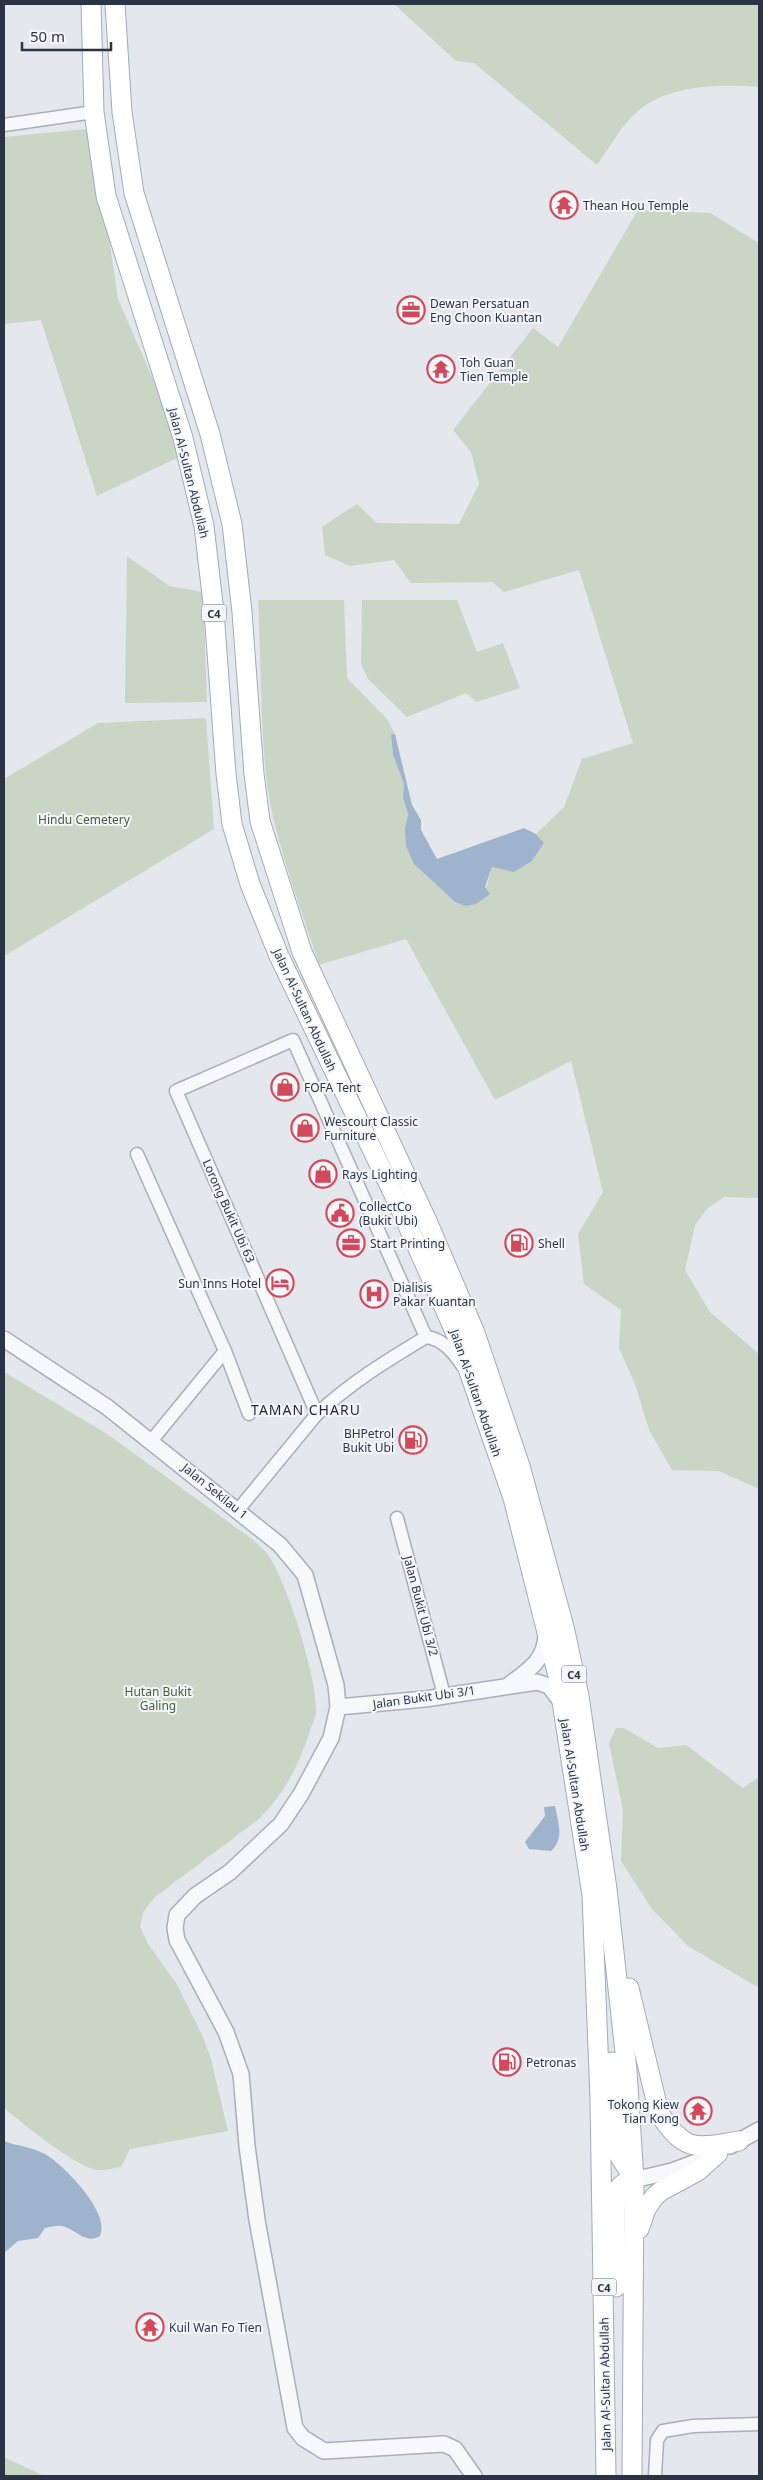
<svg xmlns="http://www.w3.org/2000/svg" width="763" height="2480" viewBox="0 0 763 2480" font-family="'Noto Sans',sans-serif">
	<rect width="100%" height="100%" fill="#e4e7ec"/>
	<g fill="#c9d6c5">
		<path d="M394 4H759V87C720 84 668 84 637 112 622 124 609 149 597 165L474 63 456 61Z"/>
		<polygon points="87,129 93,130 118,299 168,413 179,457 97,496 41,320 4,324 4,137"/>
		<path d="M638 210 710 213 759 243V1198L724 1197 707 1209 695 1225 685 1270 710 1312 759 1354V1489L719 1471 672 1470 649 1430 635 1384 619 1348 621 1310 584 1284 578 1234 603 1192 571 1061 495 1100 406 939 319 965C301 907 272 835 266 775 260 717 261 658 258 600H344L347 678 387 719 395 734 391 736 393 755 404 784 403 798 408 814 405 828 414 864 455 902 486 889 492 867 532 861 544 843 536 834 564 807 582 759 633 743 579 570 504 592 492 582 411 583 394 560 350 566 325 555 322 527 357 504 377 523 459 524 479 484 471 452 453 430 533 328 558 347Z"/>
		<polygon points="127,556 169,586 203,592 207,702 125,703"/>
		<polygon points="362,600 457,600 477,652 503,643 520,688 477,702 466,693 407,717 368,679 361,664"/>
		<polygon points="206,718 214,829 4,956 4,779 98,723"/>
		<path d="M4 1372 107 1434 252 1539C257 1544 264 1549 268 1555 287 1581 318 1681 316 1712 315 1719 311 1727 309 1734 298 1767 284 1794 259 1819L155 1897 143 1912 140 1926 148 1944 176 1983 203 2037 211 2059 228 2131 130 2149 121 2167C114 2168 104 2171 98 2170 77 2168 22 2123 4 2108Z"/>
		<polygon points="616,1728 624,1728 658,1748 686,1745 743,1788 759,1777 759,1988 688,1946 652,1909 621,1861 623,1810 609,1743"/>
		<polygon points="4,2457 44,2476 4,2476"/>
	</g>
	<g fill="#9fb4cc">
		<polygon points="395,734 412,805 421,820 421,830 437,859 524,828 536,834 544,843 532,861 514,872 492,867 485,887 490,894 476,904 466,906 455,902 414,864 406,846 405,828 408,814 403,798 404,784 393,755 391,735"/>
		<path d="M555 1806C558 1822 565 1839 551 1851L529 1849 525 1842 545 1816 544 1807Z"/>
		<path d="M4 2141C17 2146 32 2147 45 2154 64 2165 111 2213 100 2236 85 2245 76 2229 62 2226 57 2225 50 2227 45 2228L38 2238 18 2241 4 2253Z"/>
	</g>
	<g fill="none" stroke-linecap="round" stroke-linejoin="round">
		<g stroke="#a9aeb7" stroke-width="15">
			<g id="minor">
				<polyline points="4,125 94,112"/>
				<polyline points="137,1154 225,1351 249,1414"/>
				<path d="M426 1337C443 1339 453 1352 462 1365"/>
				<polyline points="317,1414 176,1091 293,1040 426,1337"/>
				<polyline points="152,1440 225,1351"/>
				<path d="M238 1510 317 1414C353 1381 385 1362 426 1337"/>
				<polyline points="397,1518 444,1695"/>
				<polyline points="655,2476 657,2440 663,2431 693,2426 759,2424"/>
			</g>
		</g>
		<g stroke="#a9aeb7" stroke-width="18">
			<g id="tertiary">
				<polyline points="4,1339 107,1407 280,1545 305,1575 336,1685 338,1707 331,1738 301,1794 281,1824 230,1872 195,1896 177,1915 175,1928 177,1940 226,2032 241,2074 247,2146 257,2220 295,2428 303,2438 324,2451 444,2444 455,2449 474,2476"/>
				<path d="M510 1684C529 1670 545 1660 546 1635"/>
				<polyline points="338,1707 425,1699 537,1682 549,1686 562,1703"/>
				<polyline points="730,2146 759,2130"/>
				<polyline points="634,2180 672,2171 707,2158"/>
			</g>
		</g>
		<g stroke="#a3abb8" stroke-width="21">
			<g id="primary">
				<polyline points="91,4 94,112 106,196 183,438 204,526 214,612 226,774 232,824 250,884 279,956 397,1201 456,1334 513,1498 558,1676 592,1895 600,2099 606,2476"/>
				<polyline points="115,4 122,112 134,193 210,434 232,524 242,612 254,774 260,821 302,952 427,1221 475,1333 520,1466 564,1627 579,1696 607,1889 627,2070 634,2180 632,2476"/>
				<path d="M629 1988 659 2113C685 2153 696 2148 739 2141"/>
				<polyline points="612,2062 617,2152 634,2179"/>
				<polyline points="639,2229 646,2209 654,2197 661,2191 698,2171 718,2153"/>
				<path d="M616 2287C616 2268 612 2203 618 2190 621 2183 628 2182 634 2180"/>
			</g>
		</g>
		<use href="#minor" stroke="#f7f8fa" stroke-width="12"/>
		<use href="#tertiary" stroke="#f7f8fa" stroke-width="15"/>
		<use href="#primary" stroke="#fff" stroke-width="19"/>
	</g>
	<defs>
		<g id="temple-ring" transform="scale(1.4375)"><circle r="9.5" fill="#f4f6f9" stroke="#d1495b" stroke-width="1.5"/><path d="M0-6L5-2H3V0L6.5 2.5H4V6H1.5V3h-3V6H-4V2.5H-6.5L-3 0V-2H-5Z" fill="#d1495b"/></g>
		<g id="office-ring" transform="scale(1.4375)"><circle r="9.5" fill="#f4f6f9" stroke="#d1495b" stroke-width="1.5"/><path d="M-6-3h4V-5.5h4V-3h4V5H-6ZM-1-4.5V-3h2v-1.5ZM-6 0V1H6V0Z" fill="#d1495b"/></g>
		<g id="shop-ring" transform="scale(1.4375)"><circle r="9.5" fill="#f4f6f9" stroke="#d1495b" stroke-width="1.5"/><path d="M-5-2.5h2.3a2.7 3.5 0 0 1 5.4 0H5L5.5 6h-11ZM-1.5-2.5h3a1.5 2.3 0 0 0-3 0Z" fill="#d1495b"/></g>
		<g id="civic-ring" transform="scale(1.4375)"><circle r="9.5" fill="#f4f6f9" stroke="#d1495b" stroke-width="1.5"/><path d="M-.6-6.5H3V-4.5H.6V-3L4-1V1h2V6H-6V1h2V-1L-.6-3ZM-1.2 2.5V6h2.4V2.5Z" fill="#d1495b"/></g>
		<g id="fuel-ring" transform="scale(1.4375)"><circle r="9.5" fill="#f4f6f9" stroke="#d1495b" stroke-width="1.5"/><path d="M-5.5-6h7V0h2V4h1.3V-2.5L3-4.5l.8-.8L6-3V5H2.5V1h-1V6h-7ZM-4.2-4.7v3.2H.2V-4.7Z" fill="#d1495b"/></g>
		<g id="hotel-ring" transform="scale(1.4375)"><circle r="9.5" fill="#f4f6f9" stroke="#d1495b" stroke-width="1.5"/><path d="M-6-4.5h1.5V1H6V5H4.5V3h-9V5H-6ZM-4 0a1.8 1.8 0 1 1 3.6 0ZM.5 0V-2.5h3Q6-2.5 6 0Z" fill="#d1495b"/></g>
		<g id="hospital-ring" transform="scale(1.4375)"><circle r="9.5" fill="#f4f6f9" stroke="#d1495b" stroke-width="1.5"/><path d="M-5-5h3v3.5h4V-5h3V5h-3V1.5h-4V5h-3Z" fill="#d1495b"/></g>
	</defs>
	<g fill-rule="evenodd">
		<use href="#temple-ring" x="564" y="205"/>
		<use href="#office-ring" x="411" y="310"/>
		<use href="#temple-ring" x="441" y="369"/>
		<use href="#shop-ring" x="285" y="1087"/>
		<use href="#shop-ring" x="305" y="1128"/>
		<use href="#shop-ring" x="323" y="1174"/>
		<use href="#civic-ring" x="340" y="1213"/>
		<use href="#office-ring" x="351" y="1243"/>
		<use href="#fuel-ring" x="519" y="1243"/>
		<use href="#hotel-ring" x="280" y="1283"/>
		<use href="#hospital-ring" x="374" y="1294"/>
		<use href="#fuel-ring" x="413" y="1440"/>
		<use href="#fuel-ring" x="507" y="2062"/>
		<use href="#temple-ring" x="698" y="2111"/>
		<use href="#temple-ring" x="150" y="2327"/>
	</g>
	<g text-anchor="middle" dominant-baseline="central" stroke-width="4" stroke-linejoin="round" paint-order="stroke">
		<g fill="#f4f6f9" stroke="#676e7b" stroke-width="1">
			<rect x="201.5" y="604.5" width="25" height="17" rx="4"/>
			<rect x="561.5" y="1665.5" width="25" height="17" rx="4"/>
			<rect x="591.5" y="2278.5" width="25" height="17" rx="4"/>
		</g>
		<g font-size="11" font-weight="bold" fill="#2b3445">
			<text x="214" y="613">C4</text>
			<text x="574" y="1674">C4</text>
			<text x="604" y="2287">C4</text>
		</g>
		<g font-size="12" fill="#2b3445" stroke="#f4f6f9" text-anchor="start">
			<text x="583" y="205">Thean Hou Temple</text>
			<text x="430" y="303">Dewan Persatuan<tspan x="430" dy="14">Eng Choon Kuantan</tspan></text>
			<text x="460" y="362">Toh Guan<tspan x="460" dy="14">Tien Temple</tspan></text>
			<text x="304" y="1087">FOFA Tent</text>
			<text x="324" y="1121">Wescourt Classic<tspan x="324" dy="14">Furniture</tspan></text>
			<text x="342" y="1174">Rays Lighting</text>
			<text x="359" y="1206">CollectCo<tspan x="359" dy="14">(Bukit Ubi)</tspan></text>
			<text x="370" y="1243">Start Printing</text>
			<text x="538" y="1243">Shell</text>
			<text x="261" y="1283" text-anchor="end">Sun Inns Hotel</text>
			<text x="393" y="1287">Dialisis<tspan x="393" dy="14">Pakar Kuantan</tspan></text>
			<text x="394" y="1433" text-anchor="end">BHPetrol<tspan x="394" dy="14">Bukit Ubi</tspan></text>
			<text x="526" y="2062">Petronas</text>
			<text x="679" y="2104" text-anchor="end">Tokong Kiew<tspan x="679" dy="14">Tian Kong</tspan></text>
			<text x="169" y="2327">Kuil Wan Fo Tien</text>
		</g>
		<g font-size="12" fill="#2b3445" stroke="#f4f6f9">
			<text transform="translate(189 473) rotate(76)">Jalan Al-Sultan Abdullah</text>
			<text transform="translate(305 1010) rotate(65)">Jalan Al-Sultan Abdullah</text>
			<text transform="translate(229 1211) rotate(66)">Lorong Bukit Ubi 63</text>
			<text transform="translate(476 1393) rotate(71)">Jalan Al-Sultan Abdullah</text>
			<text transform="translate(215 1491) rotate(39)">Jalan Sekilau 1</text>
			<text transform="translate(421 1606) rotate(75)">Jalan Bukit Ubi 3/2</text>
			<text transform="translate(424 1697) rotate(-8)">Jalan Bukit Ubi 3/1</text>
			<text transform="translate(575 1785) rotate(81)">Jalan Al-Sultan Abdullah</text>
			<text transform="translate(605 2384) rotate(-91)">Jalan Al-Sultan Abdullah</text>
		</g>
		<g font-size="12" fill="#3f6138" stroke="#f4f6f9">
			<text x="84" y="819">Hindu Cemetery</text>
			<text x="158" y="1691">Hutan Bukit<tspan x="158" dy="14">Galing</tspan></text>
		</g>
		<g font-size="14" letter-spacing="1" fill="#1d2536" stroke="#f4f6f9">
			<text x="306" y="1409">TAMAN CHARU</text>
		</g>
	</g>
	<rect width="763" height="2480" fill="none" stroke="#2b3445" stroke-width="10"/>
	<path d="M22 42v8h89v-8" fill="none" stroke="#2b3445" stroke-width="2.5"/>
	<text x="30" y="42" font-size="15" fill="#2b3445" stroke="#f4f6f9" stroke-width="4" paint-order="stroke">50 m</text>
</svg>
